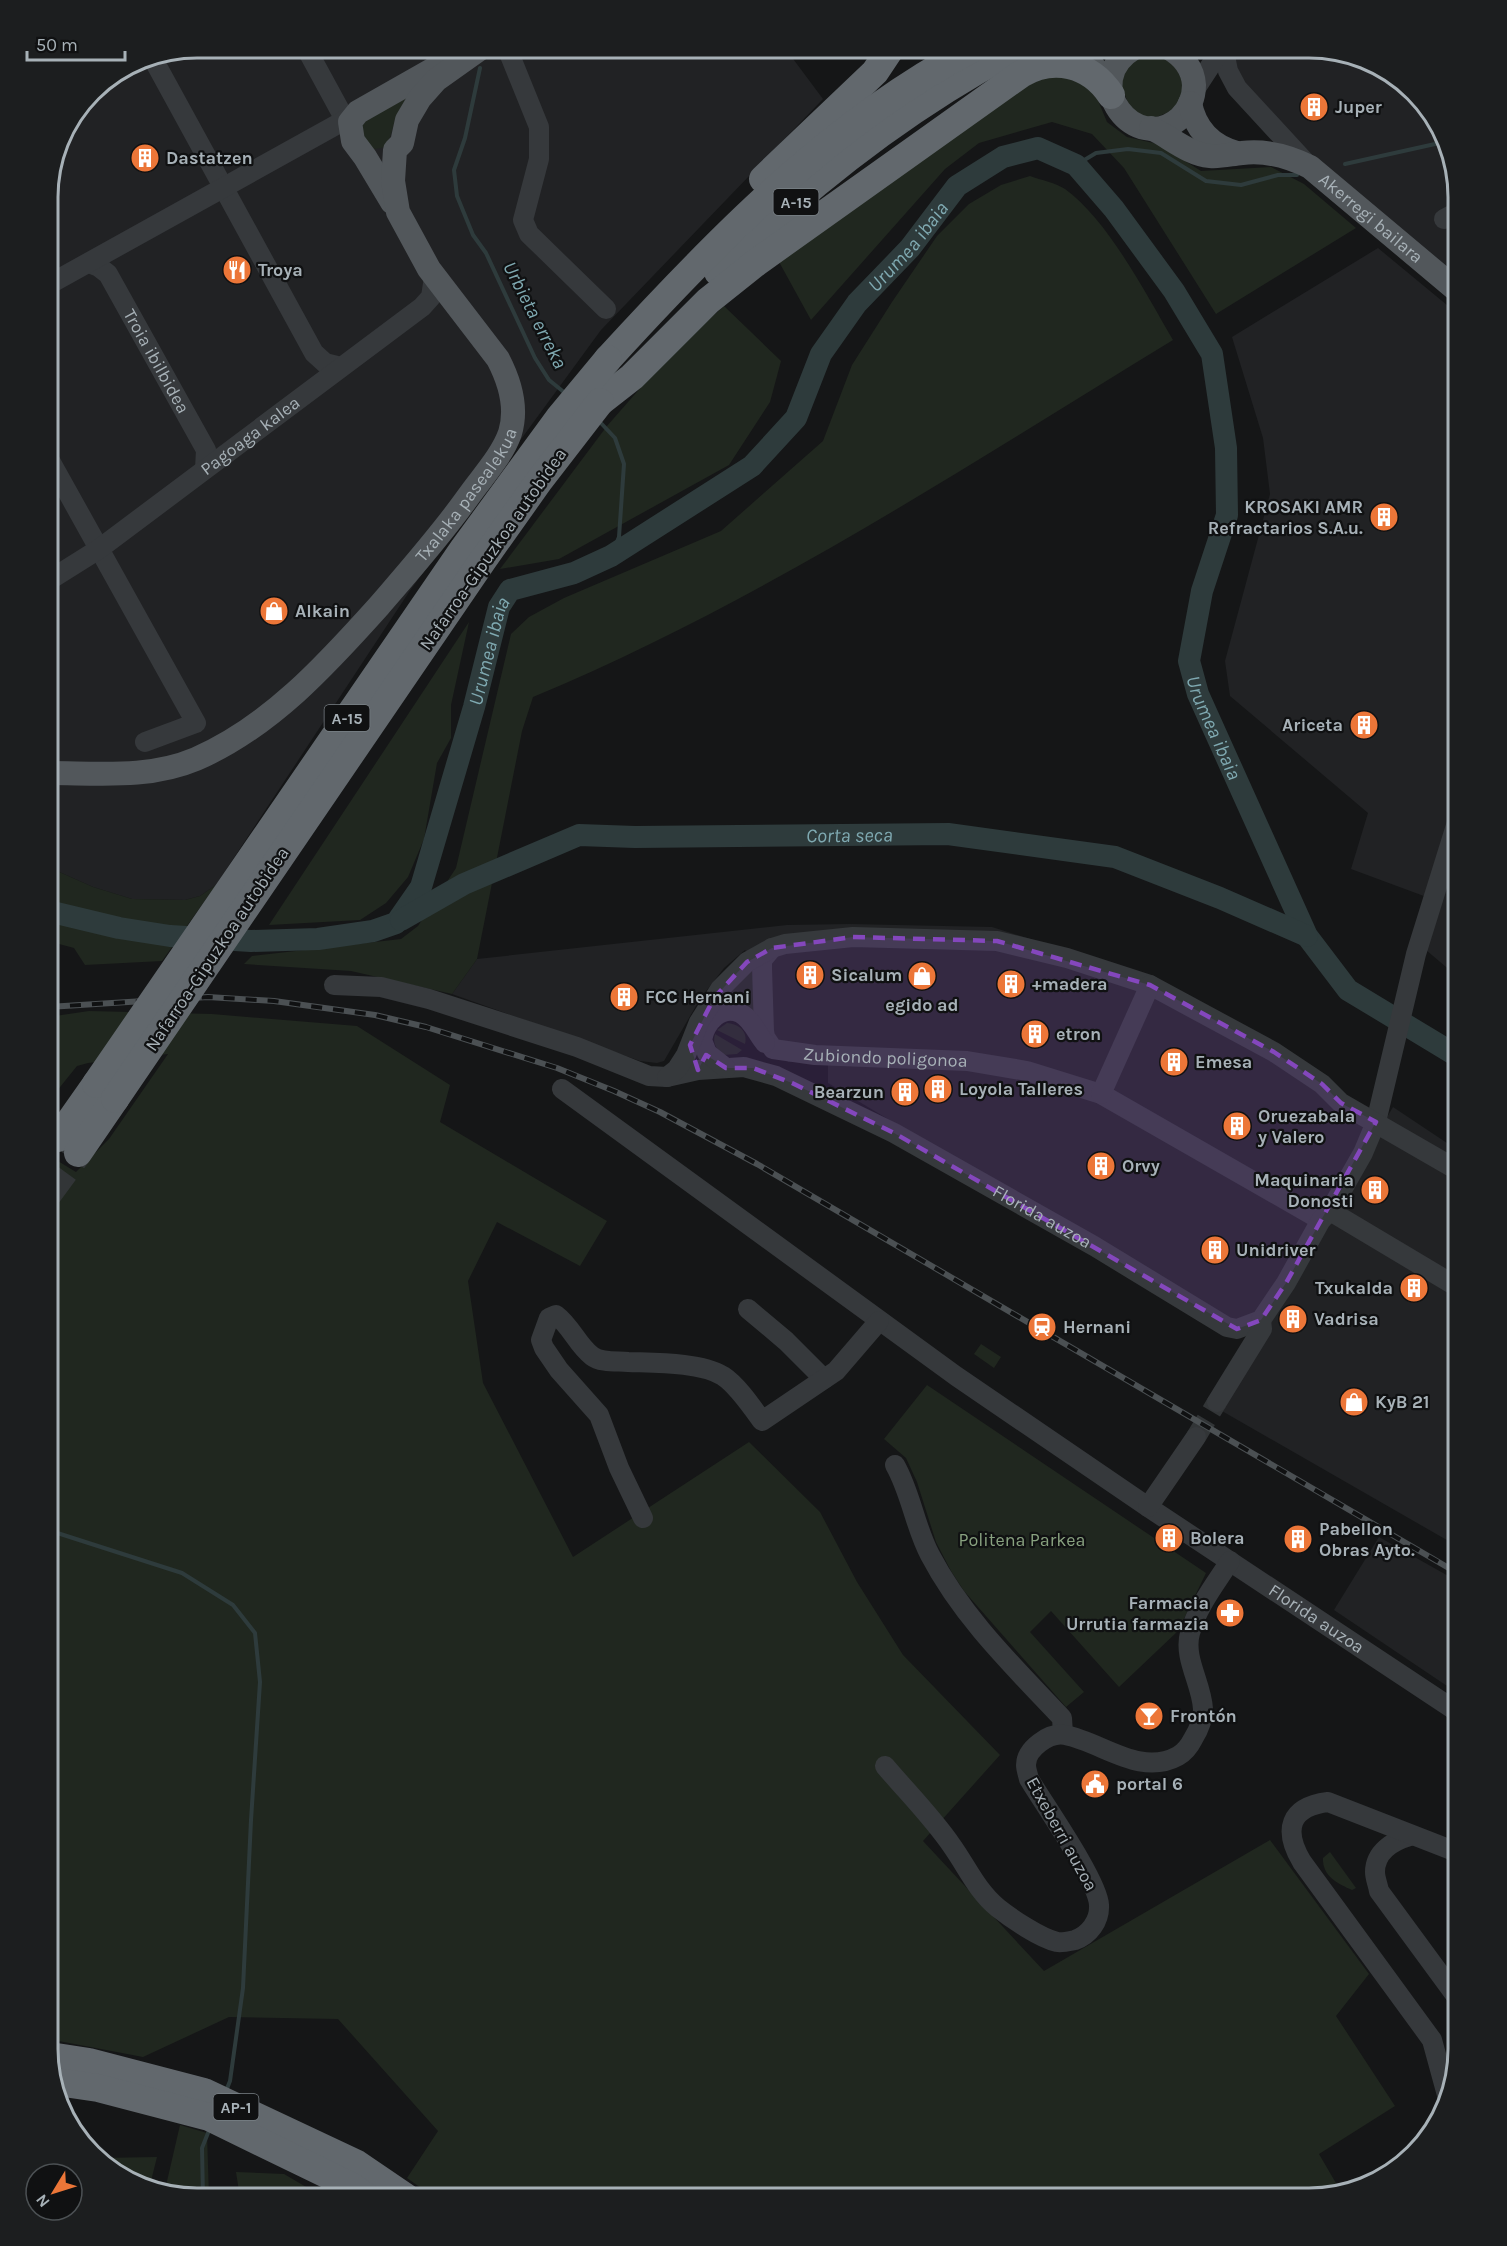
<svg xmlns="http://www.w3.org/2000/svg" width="1507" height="2246" viewBox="0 0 1507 2246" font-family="Karla,sans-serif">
	<rect width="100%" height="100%" fill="#151617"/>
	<g fill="#212224">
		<polygon points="198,48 785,48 823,99 601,330 409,592 216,885 200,896 185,900 132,899 93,887 48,867 48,188 63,132 92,92 141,59"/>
		<polygon points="1239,48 1319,48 1385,68 1439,123 1459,198 1459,277 1292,141 1233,70"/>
		<polygon points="1378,248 1459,315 1459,978 1426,950 1440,902 1351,869 1368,813 1230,696 1225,661 1270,494 1263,438 1232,337"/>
		<polygon points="850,924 992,927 1126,969 1376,1122 1247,1335 828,1083 828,1061 788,1062 773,1038 768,971 745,950 724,968 700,999 664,1061 657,1063 640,1061 452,994 477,959 787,925"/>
		<polygon points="1393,1107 1459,1151 1459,1547 1215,1407"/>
		<polygon points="1379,1537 1459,1582 1459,1694 1334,1610"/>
	</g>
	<g fill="#20271f">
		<path d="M1150 55C1187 59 1196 105 1159 116 1156 117 1152 118 1150 118 1144 117 1137 113 1131 111L1120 82C1125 67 1135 58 1150 55Z"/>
		<polygon points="1052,74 1092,86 1107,122 1127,137 1158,144 1201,171 1271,167 1304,184 1356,228 1216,314 1124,168 1092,134 1052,122 979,143 945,169 811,320 778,260 1003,97"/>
		<polygon points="411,89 396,117 387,147 375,149 365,145 361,124"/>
		<path d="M1030 176C1041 180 1056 183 1065 189 1108 220 1146 294 1173 340 965 467 759 603 533 697L522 731 477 959 452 994 351 971 244 964 252 956 401 939 418 926 456 868 511 634 529 617 564 598 721 531 823 441 852 365 892 302 937 236 969 204 1001 185Z"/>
		<polygon points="724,306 781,361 770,402 729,465 559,559 500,569 607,426 671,353"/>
		<polygon points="469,622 451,705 451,738 437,763 424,839 408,877 386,903 360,920 269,925"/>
		<polygon points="48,867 93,887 132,899 185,900 200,896 216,885 162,961 85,965 74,948 48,941"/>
		<polygon points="747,971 752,971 758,1018 716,1000"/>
		<polygon points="89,1011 212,1014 357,1026 450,1085 440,1122 607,1221 580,1266 497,1222 468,1281 483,1383 573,1557 749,1442 820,1512 857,1582 903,1655 1000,1755 923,1841 1044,1971 1270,1840 1369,1974 1336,2016 1395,2106 1319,2154 1340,2190 1309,2198 435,2198 407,2178 438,2131 338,2019 229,2017 143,2057 48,2039 48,1155 76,1172 109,1139 168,1054 88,1063 77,1066 48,1102 48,1017"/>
		<path d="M727 1023C739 1024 748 1031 745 1044L717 1030Z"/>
		<path d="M715 1034 742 1050 737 1054 724 1055C717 1050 712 1044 715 1034Z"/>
		<polygon points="981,1344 1001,1357 994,1368 974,1354"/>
		<polygon points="927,1385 1206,1573 1178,1631 1119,1687 1051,1611 1030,1632 1084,1692 1066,1707 964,1591 951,1571 936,1542 917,1482 906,1458 884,1439"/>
		<path d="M1330 1852 1356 1888 1352 1890C1338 1884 1322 1876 1323 1858Z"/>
		<polygon points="180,2125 207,2133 209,2198 188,2198 165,2190"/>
		<polygon points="157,2157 150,2185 115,2173 100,2158"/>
		<polygon points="236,2172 284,2174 325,2198 240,2198"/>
	</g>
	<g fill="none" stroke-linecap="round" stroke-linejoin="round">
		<g stroke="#2e3b3c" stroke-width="4">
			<polyline points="480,68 465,138 454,170 457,196 473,235 486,253 535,358 549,380 565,393"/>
			<polyline points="1345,164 1444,142"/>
			<polyline points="1076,165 1096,153 1128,149 1161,153 1206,181 1241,185 1278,175 1297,175"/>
			<polyline points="599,421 615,438 624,464 619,537 611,556"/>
			<polyline points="48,1530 182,1573 233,1605 255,1633 260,1682 251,1820 243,1988 230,2081 226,2091"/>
			<polyline points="203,2198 202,2148 210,2128"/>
		</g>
		<g stroke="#2e3b3c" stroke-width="22">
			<path id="s1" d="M48 911 119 928 170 936 251 941 318 939 373 931 396 923 421 887 474 707 499 607 510 590 574 573 611 556 752 466 796 418 821 354 857 303 910 248 957 186 1003 157 1038 148 1076 165 1114 209 1174 291 1212 354 1226 448 1227 515 1202 591 1189 661 1198 694 1307 936 1348 990 1459 1057"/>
			<path id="s2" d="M401 920 464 884 579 835 635 837 948 834 1115 857 1220 898 1307 936"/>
		</g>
		<polyline stroke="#323537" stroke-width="20" stroke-dasharray="20 10" stroke-linecap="butt" points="1196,1437 1217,1402"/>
		<polyline stroke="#323537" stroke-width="28" stroke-dasharray="28 14" stroke-linecap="butt" points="48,1194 78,1153"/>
		<g stroke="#36393c" stroke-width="20">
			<polyline points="306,48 349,127"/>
			<polyline points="507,48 539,127 539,159 523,220 529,234 606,309"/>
			<polyline points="1227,48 1226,61 1228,71 1237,88 1308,165"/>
			<polyline points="1174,51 1199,48"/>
			<polyline points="152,57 314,353 325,363 341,367"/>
			<polyline points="1194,91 1222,48"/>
			<polyline points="1444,219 1459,211"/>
			<path id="s3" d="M89 263 99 267 108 274 206 450 205 469"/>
			<polyline points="48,285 354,115"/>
			<polyline points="48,457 196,723 145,742"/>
			<path id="s4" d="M48 581 99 549 422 307 431 297 434 277"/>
			<path id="s5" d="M772 948 762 960V968L764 1031 765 1037 773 1049 815 1055 967 1061 1027 1071 1101 1094 1321 1220"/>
			<path id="s6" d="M334 985 381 987 429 999 577 1047 649 1076 667 1077 698 1070 744 1067 776 1076 894 1133 1094 1246 1227 1327 1237 1329 1261 1320 1286 1283 1321 1220 1330 1211 1363 1153 1376 1122 1416 954 1459 816"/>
			<path d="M726 1068 707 1053 702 1040C705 1023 721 1004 740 1013 752 1019 757 1034 765 1043"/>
			<polyline points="667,1077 677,1069 686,1055 699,1022 720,989 747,962 772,948 785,944 853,937 997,941 1067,958 1150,985 1274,1052 1322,1084 1341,1103 1459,1171"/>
			<path id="s7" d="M562 1089 956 1376 1148 1507 1459 1713"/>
			<polyline points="1101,1094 1150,985"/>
			<polyline points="1330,1211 1459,1288"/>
			<polyline points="748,1309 786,1341 824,1379"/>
			<polyline points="1217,1402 1262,1329 1261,1320"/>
			<path d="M895 1465C911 1493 915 1527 930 1555 963 1618 1014 1667 1062 1718L1063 1734"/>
			<polyline points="1148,1507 1196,1437"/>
			<path d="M643 1518 619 1468 599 1415 559 1370 544 1348 541 1340 549 1318 556 1315C571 1326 578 1346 592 1356 601 1363 617 1361 628 1362 654 1363 700 1362 723 1376 737 1385 752 1407 762 1421L836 1371 879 1321"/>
			<path d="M885 1766C907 1792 933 1818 952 1846 967 1867 977 1891 998 1908 1012 1919 1040 1938 1057 1942 1062 1943 1070 1941 1075 1940 1089 1935 1100 1921 1099 1905 1098 1881 1044 1804 1029 1779 1028 1775 1026 1769 1026 1765 1026 1749 1049 1732 1065 1735 1102 1742 1140 1777 1178 1756 1185 1752 1190 1745 1193 1739 1198 1731 1203 1719 1203 1709 1202 1684 1183 1658 1190 1633 1197 1607 1216 1583 1230 1561"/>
			<path d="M1410 1836C1393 1841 1375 1852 1375 1872 1375 1878 1378 1885 1379 1891L1459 2000"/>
			<path d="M1447 2095 1432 2040 1302 1862C1283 1830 1289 1807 1328 1802L1459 1853"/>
		</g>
		<g stroke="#52575b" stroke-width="24">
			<polyline points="1077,48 1105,80"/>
			<path d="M1134 48C1077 82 1136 157 1180 118 1189 109 1194 97 1194 85 1193 69 1183 56 1169 48"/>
			<path d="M1190 103C1195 129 1211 146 1237 153"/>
			<path id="s8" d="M1151 128C1170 137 1188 154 1210 156 1221 157 1231 154 1242 153 1266 150 1288 156 1310 167L1459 292"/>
			<polyline points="392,202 365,157 353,141 350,122 358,112 439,66"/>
			<path id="s9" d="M48 773C98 773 149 779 196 759 270 727 327 664 379 606 410 570 441 535 468 497 482 477 502 456 510 433 518 407 510 382 498 359L429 269 398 212 393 181 395 150 402 143 407 120 420 98 436 80 481 48"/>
		</g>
		<g stroke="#62686d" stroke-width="28">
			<polyline points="763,179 875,72 891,48"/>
			<path d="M718 272C807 185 907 106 1018 48"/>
			<path d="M608 359C715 242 830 123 973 48"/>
			<path d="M600 402 632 377 708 301 757 262 1021 74C1053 55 1090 63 1111 95"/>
			<polyline points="58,1138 96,1084"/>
			<polyline points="78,1153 115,1099"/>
			<polyline points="50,2056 89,2062 204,2092 357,2164 407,2198"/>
			<polyline points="57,2082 98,2088 209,2117 351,2186 368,2198"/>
		</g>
		<g stroke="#4b5053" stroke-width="6">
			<polyline id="rail" points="48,1007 208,997 274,1001 375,1015 426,1027 557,1068 614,1091 660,1112 757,1164 1459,1574"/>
		</g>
		<use href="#rail" stroke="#101112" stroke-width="4" stroke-dasharray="11" stroke-linecap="butt"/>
		<g stroke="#62686d" stroke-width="28">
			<polyline points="96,1084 464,548 559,418 608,359"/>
			<polyline points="115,1099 483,560 539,481 600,402"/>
		</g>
	</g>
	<path fill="#8447bd" fill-opacity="0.2" stroke="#8447bd" stroke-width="4.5" stroke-dasharray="12 8" stroke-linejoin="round" d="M853 937 997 941 1150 985 1274 1052 1322 1084 1341 1103 1376 1122 1286 1283 1261 1320 1237 1329 894 1133 792 1083 753 1068H726L706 1055 698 1070 690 1045 714 998 747 962 772 948Z"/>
	<defs>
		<g id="building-disc" transform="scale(1.5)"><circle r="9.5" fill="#ec7638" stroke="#101112"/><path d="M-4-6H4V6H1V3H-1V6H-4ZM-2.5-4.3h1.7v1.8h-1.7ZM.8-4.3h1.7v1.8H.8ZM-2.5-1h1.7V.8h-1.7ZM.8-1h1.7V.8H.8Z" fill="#fff"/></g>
		<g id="restaurant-disc" transform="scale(1.5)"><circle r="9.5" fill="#ec7638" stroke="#101112"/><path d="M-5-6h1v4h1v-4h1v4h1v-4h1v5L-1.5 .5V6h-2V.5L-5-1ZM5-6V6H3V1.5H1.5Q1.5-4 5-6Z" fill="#fff"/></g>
		<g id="shop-disc" transform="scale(1.5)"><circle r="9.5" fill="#ec7638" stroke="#101112"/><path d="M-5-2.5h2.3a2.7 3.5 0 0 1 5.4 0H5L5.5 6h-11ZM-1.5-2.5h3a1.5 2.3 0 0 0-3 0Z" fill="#fff"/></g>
		<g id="station-disc" transform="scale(1.5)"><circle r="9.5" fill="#ec7638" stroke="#101112"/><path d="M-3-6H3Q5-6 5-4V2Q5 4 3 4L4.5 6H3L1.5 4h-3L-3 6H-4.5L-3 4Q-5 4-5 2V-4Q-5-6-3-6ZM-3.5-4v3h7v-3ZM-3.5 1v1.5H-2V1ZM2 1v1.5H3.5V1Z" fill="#fff"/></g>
		<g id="pharmacy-disc" transform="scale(1.5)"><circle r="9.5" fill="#ec7638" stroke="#101112"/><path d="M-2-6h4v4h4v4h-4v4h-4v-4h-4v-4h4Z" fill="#fff"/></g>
		<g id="bar-disc" transform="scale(1.5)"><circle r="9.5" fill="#ec7638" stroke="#101112"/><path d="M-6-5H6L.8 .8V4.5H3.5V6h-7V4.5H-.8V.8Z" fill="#fff"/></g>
		<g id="civic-disc" transform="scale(1.5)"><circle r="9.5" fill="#ec7638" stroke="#101112"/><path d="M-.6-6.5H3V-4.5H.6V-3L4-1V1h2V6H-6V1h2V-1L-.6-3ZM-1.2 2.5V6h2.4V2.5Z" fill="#fff"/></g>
	</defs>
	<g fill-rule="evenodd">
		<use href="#building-disc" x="1314" y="107"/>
		<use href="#building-disc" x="145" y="158"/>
		<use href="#restaurant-disc" x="237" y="270"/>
		<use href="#building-disc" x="1384" y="517"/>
		<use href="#shop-disc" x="274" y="611"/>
		<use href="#building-disc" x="1364" y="725"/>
		<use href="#building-disc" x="810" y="975"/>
		<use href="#shop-disc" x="922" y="976"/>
		<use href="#building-disc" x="1011" y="984"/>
		<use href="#building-disc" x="624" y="997"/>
		<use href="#building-disc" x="1035" y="1034"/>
		<use href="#building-disc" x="1174" y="1062"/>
		<use href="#building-disc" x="938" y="1089"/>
		<use href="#building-disc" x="905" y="1092"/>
		<use href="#building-disc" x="1237" y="1126"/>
		<use href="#building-disc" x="1101" y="1166"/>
		<use href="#building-disc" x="1375" y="1190"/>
		<use href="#building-disc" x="1215" y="1250"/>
		<use href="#building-disc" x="1414" y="1288"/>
		<use href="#building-disc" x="1293" y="1319"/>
		<use href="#station-disc" x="1042" y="1327"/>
		<use href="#shop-disc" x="1354" y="1402"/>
		<use href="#building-disc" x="1169" y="1538"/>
		<use href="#building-disc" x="1298" y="1539"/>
		<use href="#pharmacy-disc" x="1230" y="1613"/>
		<use href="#bar-disc" x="1149" y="1716"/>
		<use href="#civic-disc" x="1095" y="1784"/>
	</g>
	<g text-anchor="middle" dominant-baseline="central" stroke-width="4.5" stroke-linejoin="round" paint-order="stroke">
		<g fill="#101112" stroke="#7a8186" stroke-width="1.5">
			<rect x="773.5" y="189" width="45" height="26" rx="4.5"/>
			<rect x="324.5" y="705" width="45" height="26" rx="4.5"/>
			<rect x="213.5" y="2094" width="45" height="26" rx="4.5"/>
		</g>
		<g font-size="16" font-weight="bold" fill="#a7b1b7">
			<text x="796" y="202">A-15</text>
			<text x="347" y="718">A-15</text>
			<text x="236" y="2107">AP-1</text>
		</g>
		<g font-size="18" font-weight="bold" fill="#a7b1b7" stroke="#101112" text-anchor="start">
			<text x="1335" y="107">Juper</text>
			<text x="166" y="158">Dastatzen</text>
			<text x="258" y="270">Troya</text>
			<text x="1363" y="507" text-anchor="end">KROSAKI AMR<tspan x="1363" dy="21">Refractarios S.A.u.</tspan></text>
			<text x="295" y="611">Alkain</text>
			<text x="1343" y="725" text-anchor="end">Ariceta</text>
			<text x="831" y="975">Sicalum</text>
			<text x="1032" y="984">+madera</text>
			<text x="645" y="997">FCC Hernani</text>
			<text x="922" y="1005" text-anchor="middle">egido ad</text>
			<text x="1056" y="1034">etron</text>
			<text x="1195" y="1062">Emesa</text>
			<text x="959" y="1089">Loyola Talleres</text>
			<text x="884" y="1092" text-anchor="end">Bearzun</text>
			<text x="1258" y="1116">Oruezabala<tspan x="1258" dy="21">y Valero</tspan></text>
			<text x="1122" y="1166">Orvy</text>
			<text x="1354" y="1180" text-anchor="end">Maquinaria<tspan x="1354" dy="21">Donosti</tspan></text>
			<text x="1236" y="1250">Unidriver</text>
			<text x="1393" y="1288" text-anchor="end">Txukalda</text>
			<text x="1314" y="1319">Vadrisa</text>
			<text x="1063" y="1327">Hernani</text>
			<text x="1375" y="1402">KyB 21</text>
			<text x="1319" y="1529">Pabellon<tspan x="1319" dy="21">Obras Ayto.</tspan></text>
			<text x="1190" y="1538">Bolera</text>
			<text x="1209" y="1603" text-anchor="end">Farmacia<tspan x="1209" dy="21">Urrutia farmazia</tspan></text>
			<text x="1170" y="1716">Frontón</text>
			<text x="1116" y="1784">portal 6</text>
		</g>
		<g font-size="18" fill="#a7b1b7" stroke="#101112">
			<text stroke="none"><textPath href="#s8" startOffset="248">Akerregi bailara</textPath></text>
			<text stroke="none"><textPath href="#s3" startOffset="122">Troia ibilbidea</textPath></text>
			<text stroke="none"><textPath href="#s4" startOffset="249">Pagoaga kalea</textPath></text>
			<text stroke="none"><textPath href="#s9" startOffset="532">Txalaka pasealekua</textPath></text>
			<text transform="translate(493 549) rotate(-55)">Nafarroa-Gipuzkoa autobidea</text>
			<text transform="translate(217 949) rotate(-56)">Nafarroa-Gipuzkoa autobidea</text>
			<text stroke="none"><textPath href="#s5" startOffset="220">Zubiondo poligonoa</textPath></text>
			<text stroke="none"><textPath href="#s6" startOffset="760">Florida auzoa</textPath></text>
			<text stroke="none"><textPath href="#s7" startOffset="922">Florida auzoa</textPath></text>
			<text transform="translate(1062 1834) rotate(61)">Etxeberri auzoa</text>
		</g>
		<g font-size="18" fill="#88a17f" stroke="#101112">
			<text x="1022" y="1540">Politena Parkea</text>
		</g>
		<g font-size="20" font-style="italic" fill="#7fa9b1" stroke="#101112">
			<text stroke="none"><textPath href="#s1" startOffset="1254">Urumea ibaia</textPath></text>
			<text transform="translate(535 315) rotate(63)">Urbieta erreka</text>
			<text stroke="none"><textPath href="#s1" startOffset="642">Urumea ibaia</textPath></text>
			<text stroke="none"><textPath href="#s1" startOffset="2082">Urumea ibaia</textPath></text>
			<text stroke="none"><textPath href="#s2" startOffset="468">Corta seca</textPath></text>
		</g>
	</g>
	<path d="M0 0H1507V2246H0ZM197 58H1309A139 139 0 0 1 1448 197V2049A139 139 0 0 1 1309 2188H197A139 139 0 0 1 58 2049V197A139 139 0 0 1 197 58Z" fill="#1c1e1f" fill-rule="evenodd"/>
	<path fill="none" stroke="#a7b1b7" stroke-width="3" d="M197 58H1309A139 139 0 0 1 1448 197V2049A139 139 0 0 1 1309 2188H197A139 139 0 0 1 58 2049V197A139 139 0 0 1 197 58Z"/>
	<g transform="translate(54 2192) rotate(232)"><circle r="28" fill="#101112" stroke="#4c5154" stroke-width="1.5"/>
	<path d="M0-4.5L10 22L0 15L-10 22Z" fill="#ec7638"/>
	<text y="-9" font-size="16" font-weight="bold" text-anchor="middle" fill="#a7b1b7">N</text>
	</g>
	<path d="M27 51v9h98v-9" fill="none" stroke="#a7b1b7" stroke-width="3"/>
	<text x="36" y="51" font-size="18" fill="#a7b1b7" stroke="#101112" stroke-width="4.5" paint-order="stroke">50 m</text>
</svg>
